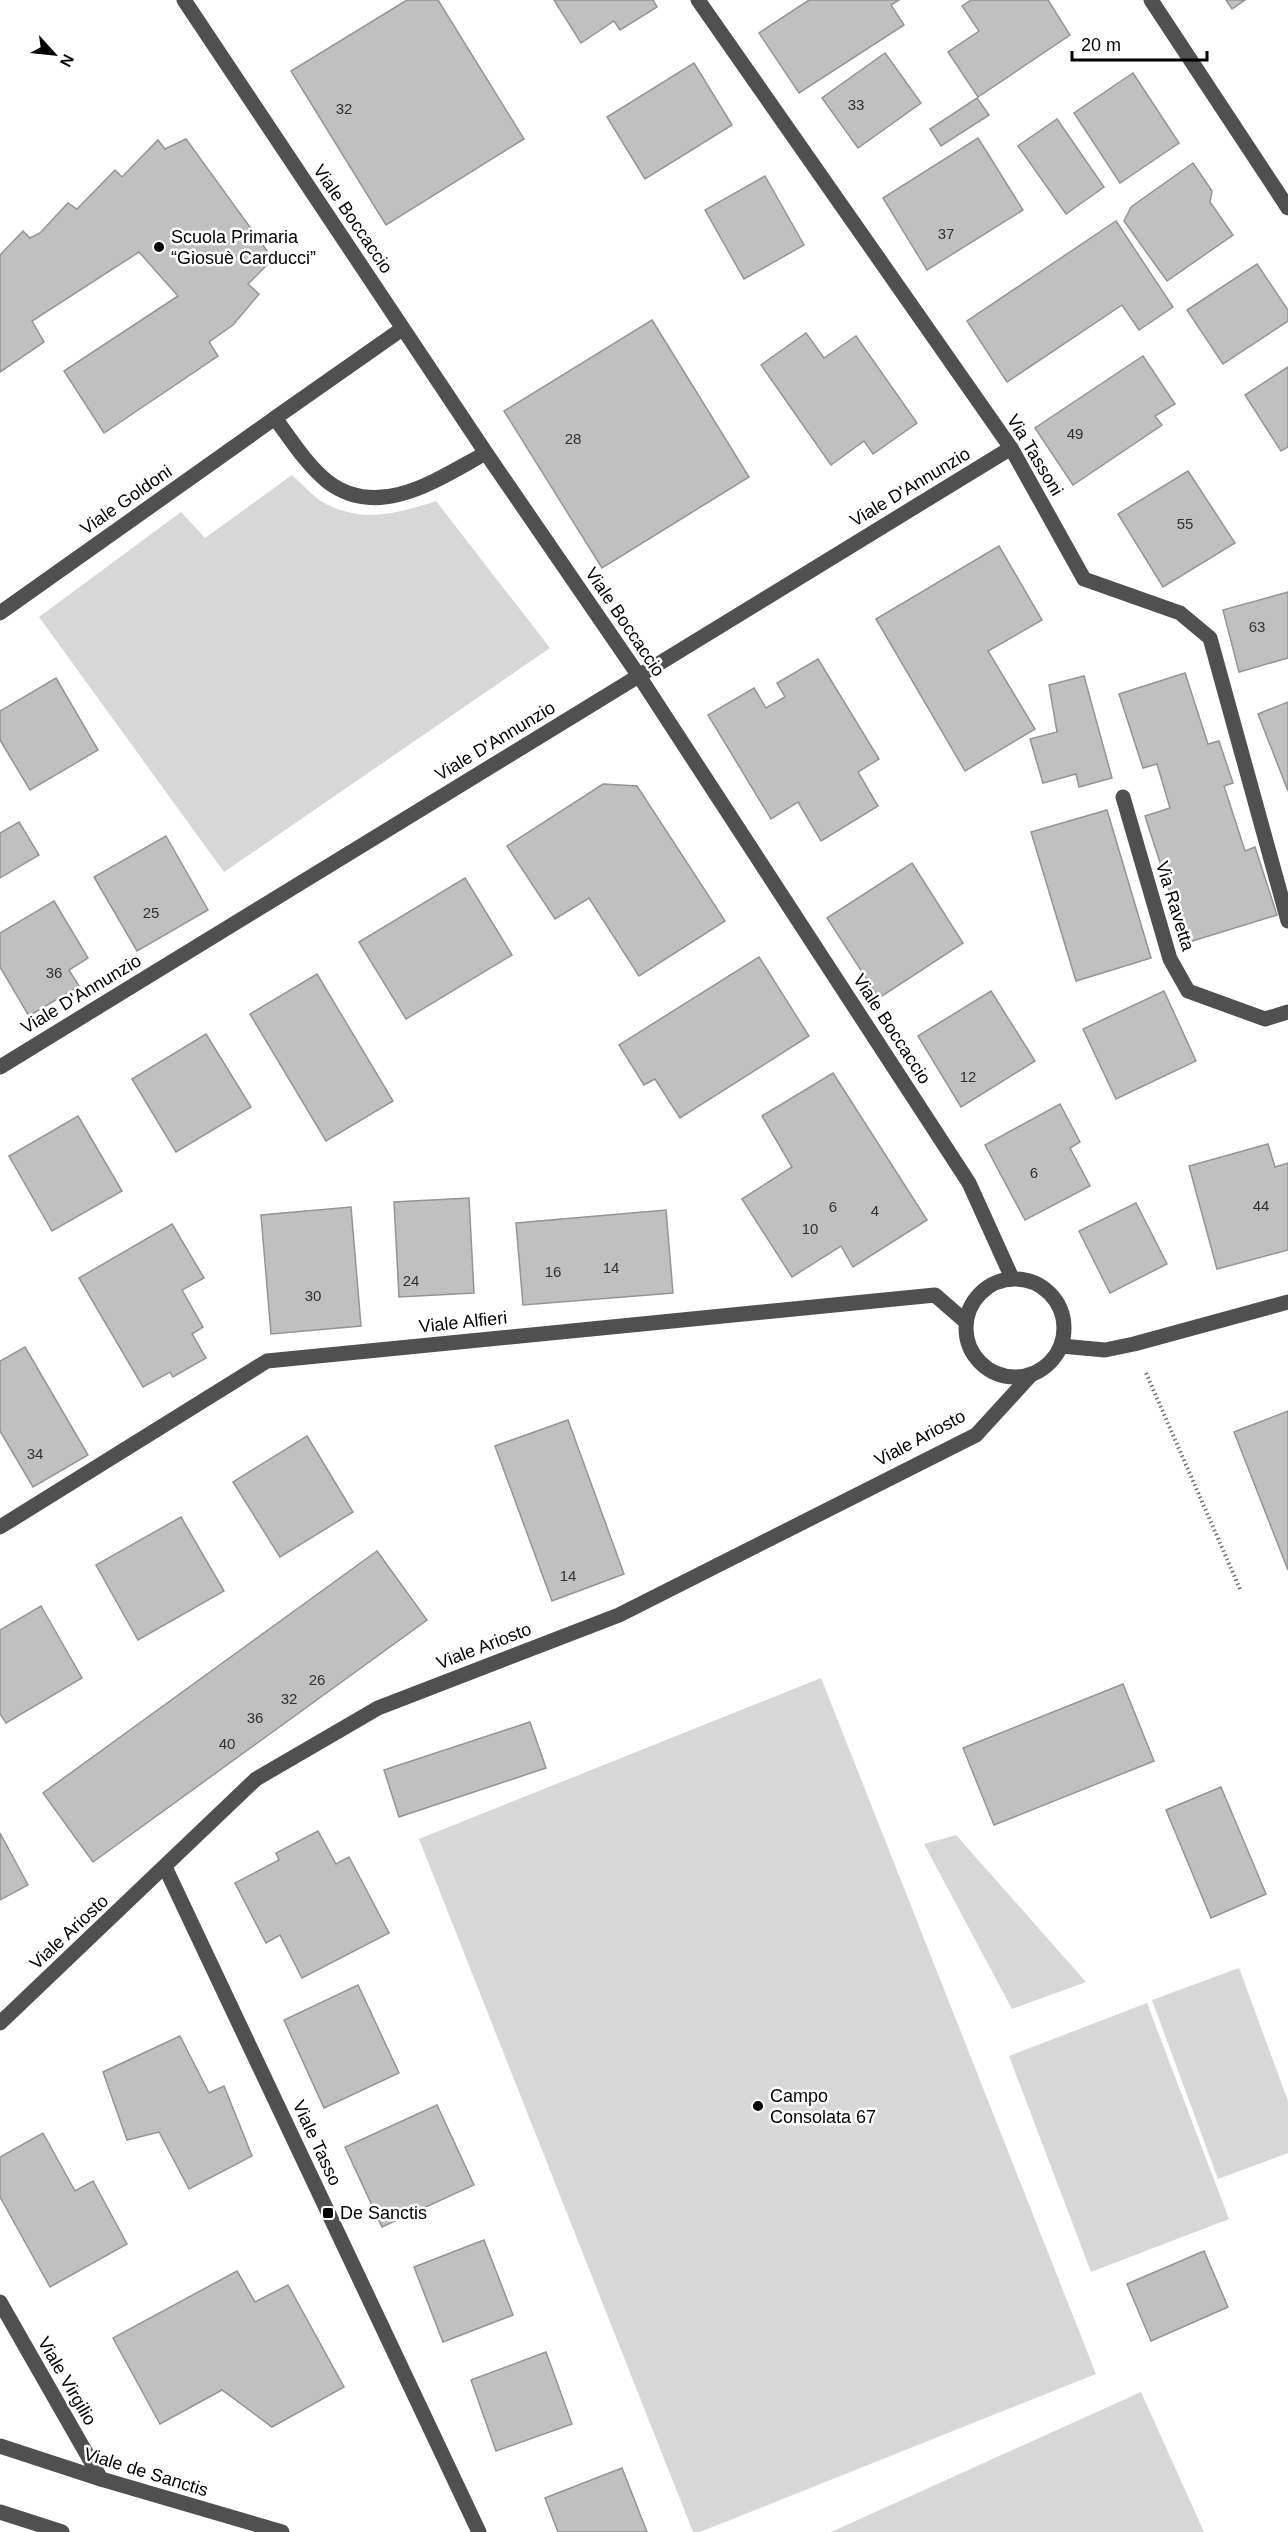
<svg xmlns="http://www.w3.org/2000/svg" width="1288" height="2532" viewBox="0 0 1288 2532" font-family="Helvetica,sans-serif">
	<rect width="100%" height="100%" fill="#fff"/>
	<g fill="#d7d7d7">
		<path d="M292 475C303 485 315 499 328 505 365 523 399 513 436 501L550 648 224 872 39 617 181 512 205 538Z"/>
		<polygon points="821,1678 1096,2374 700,2532 693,2532 419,1839"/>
		<polygon points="956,1835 1086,1982 1012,2009 924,1844"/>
		<polygon points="1239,1968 1288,2101 1288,2153 1218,2179 1152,2000"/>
		<polygon points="1147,2003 1229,2219 1091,2272 1009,2056"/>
		<polygon points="1141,2392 1204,2532 831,2532"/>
	</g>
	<g fill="#c0c0c0" stroke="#949494" stroke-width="1.5">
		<polygon points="407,0 438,0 524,139 386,225 291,71"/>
		<polygon points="554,0 653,0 657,7 620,30 614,21 581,43"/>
		<polygon points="809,0 899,0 891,5 904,25 799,93 759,33"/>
		<polygon points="971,0 1048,0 1070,35 978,97 948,52 979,31 962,6"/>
		<polygon points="1226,0 1245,0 1232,9"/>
		<polygon points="885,53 921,103 858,148 822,98"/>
		<polygon points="694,63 732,125 645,179 607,117"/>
		<polygon points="1133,73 1179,143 1120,183 1074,113"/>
		<polygon points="977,98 989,115 941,146 930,129"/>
		<polygon points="1057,119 1104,187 1066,214 1018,146"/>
		<polygon points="978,138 1023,210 927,270 883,198"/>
		<polygon points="186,139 273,259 248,284 259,294 233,325 209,342 218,356 104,433 64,371 178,296 139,252 32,321 44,342 0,372 0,255 23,231 30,238 40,233 68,203 77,209 115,170 122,177 158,140 165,149"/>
		<polygon points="1193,163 1212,191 1210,202 1233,235 1167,281 1124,221 1131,207"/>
		<polygon points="765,176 804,245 744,279 705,210"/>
		<polygon points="1116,221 1173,307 1139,330 1122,305 1007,382 967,321"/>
		<polygon points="1257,264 1288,310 1288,321 1223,364 1187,310"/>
		<polygon points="652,320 749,477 602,568 504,411"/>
		<polygon points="806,333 824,358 856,336 917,423 873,454 864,441 831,465 761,365"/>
		<polygon points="1143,356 1175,404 1155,416 1162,425 1073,485 1035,428"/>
		<polygon points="1288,367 1288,447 1281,451 1245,395"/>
		<polygon points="1188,471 1235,543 1163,587 1118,514"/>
		<polygon points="999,546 1042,620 988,651 1035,729 965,771 876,619"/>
		<polygon points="1288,592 1288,658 1239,672 1223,610"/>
		<polygon points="818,659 879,759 858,772 878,806 821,841 798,802 771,819 708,715 754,688 766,708 785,697 777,683"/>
		<polygon points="1185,673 1208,744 1219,741 1233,783 1224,786 1245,851 1255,847 1277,915 1186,943 1145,816 1170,808 1157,764 1143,768 1119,694"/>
		<polygon points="1084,676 1112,778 1079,787 1076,774 1043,783 1030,739 1057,732 1049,685"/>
		<polygon points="56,678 98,750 30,790 0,740 0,711"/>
		<polygon points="1288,702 1288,791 1258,714"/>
		<polygon points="603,784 637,786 725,921 639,976 589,898 555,919 507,846"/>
		<polygon points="1107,810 1151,958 1076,981 1031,832"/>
		<polygon points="19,822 39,855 0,878 0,833"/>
		<polygon points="166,836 208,910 137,951 94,877"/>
		<polygon points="912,863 963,943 879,998 827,918"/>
		<polygon points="465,878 512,955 406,1019 359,942"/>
		<polygon points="54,901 88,958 69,970 79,986 29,1016 0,967 0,933"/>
		<polygon points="759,957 809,1036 680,1118 655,1079 644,1085 619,1045"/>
		<polygon points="317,974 393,1101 326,1141 250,1014"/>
		<polygon points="991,991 1035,1061 961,1107 918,1036"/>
		<polygon points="1164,991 1196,1061 1116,1099 1083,1029"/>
		<polygon points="206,1034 251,1107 176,1152 132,1079"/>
		<polygon points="833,1073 927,1220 853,1267 841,1246 792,1277 742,1199 792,1167 762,1116"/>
		<polygon points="1060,1104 1080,1142 1070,1148 1090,1186 1025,1220 985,1145"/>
		<polygon points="78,1116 122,1191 52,1231 9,1156"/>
		<polygon points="1268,1144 1275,1167 1288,1163 1288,1250 1217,1269 1189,1166"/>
		<polygon points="469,1198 474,1293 399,1297 394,1202"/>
		<polygon points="1136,1203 1167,1264 1110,1293 1079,1231"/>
		<polygon points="351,1207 361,1326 271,1334 261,1215"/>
		<polygon points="666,1210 673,1293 523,1305 516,1223"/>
		<polygon points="172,1224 204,1278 182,1290 203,1327 192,1334 206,1358 173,1377 170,1372 143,1387 79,1278"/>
		<polygon points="25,1347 88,1455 33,1487 0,1431 0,1361"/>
		<polygon points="1288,1411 1288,1570 1234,1432"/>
		<polygon points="568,1420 624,1574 552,1601 495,1446"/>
		<polygon points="307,1436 353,1512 280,1557 233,1482"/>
		<polygon points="181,1517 224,1591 138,1640 96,1565"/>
		<polygon points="377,1551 427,1620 93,1862 43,1793"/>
		<polygon points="41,1606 82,1678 6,1723 0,1714 0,1630"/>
		<polygon points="1123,1684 1154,1761 994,1825 963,1748"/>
		<polygon points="530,1722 546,1768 399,1817 384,1770"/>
		<polygon points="1221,1787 1266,1894 1211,1918 1166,1810"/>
		<polygon points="318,1831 336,1864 349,1857 389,1933 302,1978 280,1935 266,1943 235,1883 279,1860 276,1853"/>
		<polygon points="0,1833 28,1885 0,1900"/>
		<polygon points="358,1985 399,2073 324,2108 284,2020"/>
		<polygon points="180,2036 209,2093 224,2086 252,2156 189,2189 159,2132 127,2140 103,2072"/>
		<polygon points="437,2105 474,2185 382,2227 345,2147"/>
		<polygon points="43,2133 75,2191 93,2181 127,2244 50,2287 0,2197 0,2157"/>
		<polygon points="484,2240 513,2315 443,2342 414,2267"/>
		<polygon points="1204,2251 1228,2307 1151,2341 1127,2284"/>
		<polygon points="237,2271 255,2302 288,2285 344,2387 272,2427 222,2390 160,2424 113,2338"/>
		<polygon points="546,2352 572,2424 496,2451 471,2380"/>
		<polygon points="622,2468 647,2532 558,2532 545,2498"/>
	</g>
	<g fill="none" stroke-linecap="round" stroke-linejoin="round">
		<polyline stroke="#727272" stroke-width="4" stroke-dasharray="1.5 3" stroke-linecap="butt" points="1146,1373 1240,1589"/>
		<g stroke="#505050" stroke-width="15">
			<polyline points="184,0 486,453 639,676 969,1183 1012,1278"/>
			<polyline points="698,0 1011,448 1084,579 1180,613 1210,638 1288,921"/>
			<polyline points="1151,0 1288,208"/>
			<path d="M402 329 275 418C291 440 307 465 328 482 380 521 439 478 486 453"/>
			<polyline points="0,613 275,418"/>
			<polyline points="1123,797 1170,959 1188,991 1265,1019 1288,1012"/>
			<polyline points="0,1067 1011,448"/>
			<circle cx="1015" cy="1328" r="49"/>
			<polyline points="1061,1346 1105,1350 1134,1344 1288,1302"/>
			<polyline points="0,1527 267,1361 935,1295 966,1322"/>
			<polyline points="165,1867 479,2532"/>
			<polyline points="0,2023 256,1779 378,1708 619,1615 976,1435 1030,1376"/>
			<polyline points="0,2302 101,2479"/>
			<polyline points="0,2446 101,2479 282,2532"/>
			<polyline points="0,2512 62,2532"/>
		</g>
	</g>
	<g fill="#000" stroke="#fff" stroke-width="2">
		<circle cx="159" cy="247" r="6"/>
		<circle cx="758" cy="2106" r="6"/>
		<rect x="322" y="2207" width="12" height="12" rx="3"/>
	</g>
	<g text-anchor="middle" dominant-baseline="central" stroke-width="5" stroke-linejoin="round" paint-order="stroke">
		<g font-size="15" fill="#303030">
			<text x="856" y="104">33</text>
			<text x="344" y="108">32</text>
			<text x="946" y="233">37</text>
			<text x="1075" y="433">49</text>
			<text x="573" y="438">28</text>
			<text x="1185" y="523">55</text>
			<text x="1257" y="626">63</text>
			<text x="151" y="912">25</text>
			<text x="54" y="972">36</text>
			<text x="968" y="1076">12</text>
			<text x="1034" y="1172">6</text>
			<text x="1261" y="1205">44</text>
			<text x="833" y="1206">6</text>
			<text x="875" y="1210">4</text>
			<text x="810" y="1228">10</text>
			<text x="611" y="1267">14</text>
			<text x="553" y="1271">16</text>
			<text x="411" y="1280">24</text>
			<text x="313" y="1295">30</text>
			<text x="35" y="1453">34</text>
			<text x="568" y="1575">14</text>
			<text x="317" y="1679">26</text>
			<text x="289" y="1698">32</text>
			<text x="255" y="1717">36</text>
			<text x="227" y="1743">40</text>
		</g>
		<g font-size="18" fill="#000" stroke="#fff">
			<text transform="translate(353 219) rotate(56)">Viale Boccaccio</text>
			<text transform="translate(1035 455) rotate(59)">Via Tassoni</text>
			<text transform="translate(910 487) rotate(-31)">Viale D'Annunzio</text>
			<text transform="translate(126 500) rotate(-35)">Viale Goldoni</text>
			<text transform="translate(625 622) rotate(56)">Viale Boccaccio</text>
			<text transform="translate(495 741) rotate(-31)">Viale D'Annunzio</text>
			<text transform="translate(1175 906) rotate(73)">Via Ravetta</text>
			<text transform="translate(81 994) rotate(-31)">Viale D'Annunzio</text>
			<text transform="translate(892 1029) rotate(57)">Viale Boccaccio</text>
			<text transform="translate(463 1322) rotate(-6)">Viale Alfieri</text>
			<text transform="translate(920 1438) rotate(-28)">Viale Ariosto</text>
			<text transform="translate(484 1646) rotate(-21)">Viale Ariosto</text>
			<text transform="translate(69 1932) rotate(-43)">Viale Ariosto</text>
			<text transform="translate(317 2143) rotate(65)">Viale Tasso</text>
			<text transform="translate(67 2381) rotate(60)">Viale Virgilio</text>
			<text transform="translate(146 2472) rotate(17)">Viale de Sanctis</text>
		</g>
		<g font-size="18" fill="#000" stroke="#fff" text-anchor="start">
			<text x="171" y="237">Scuola Primaria<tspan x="171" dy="21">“Giosuè Carducci”</tspan></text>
			<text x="770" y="2096">Campo<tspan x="770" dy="21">Consolata 67</tspan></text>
			<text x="340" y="2213">De Sanctis</text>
		</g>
	</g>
	<g transform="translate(54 54) rotate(117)" stroke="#ffffff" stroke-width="4.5" paint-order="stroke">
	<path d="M0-4.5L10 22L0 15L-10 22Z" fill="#000000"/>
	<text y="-9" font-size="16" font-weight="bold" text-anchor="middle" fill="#000000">N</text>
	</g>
	<path d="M1072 51v9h135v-9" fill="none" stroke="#000000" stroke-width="3"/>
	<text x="1081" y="51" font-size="18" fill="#000000" stroke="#ffffff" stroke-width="4.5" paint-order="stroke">20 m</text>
</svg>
